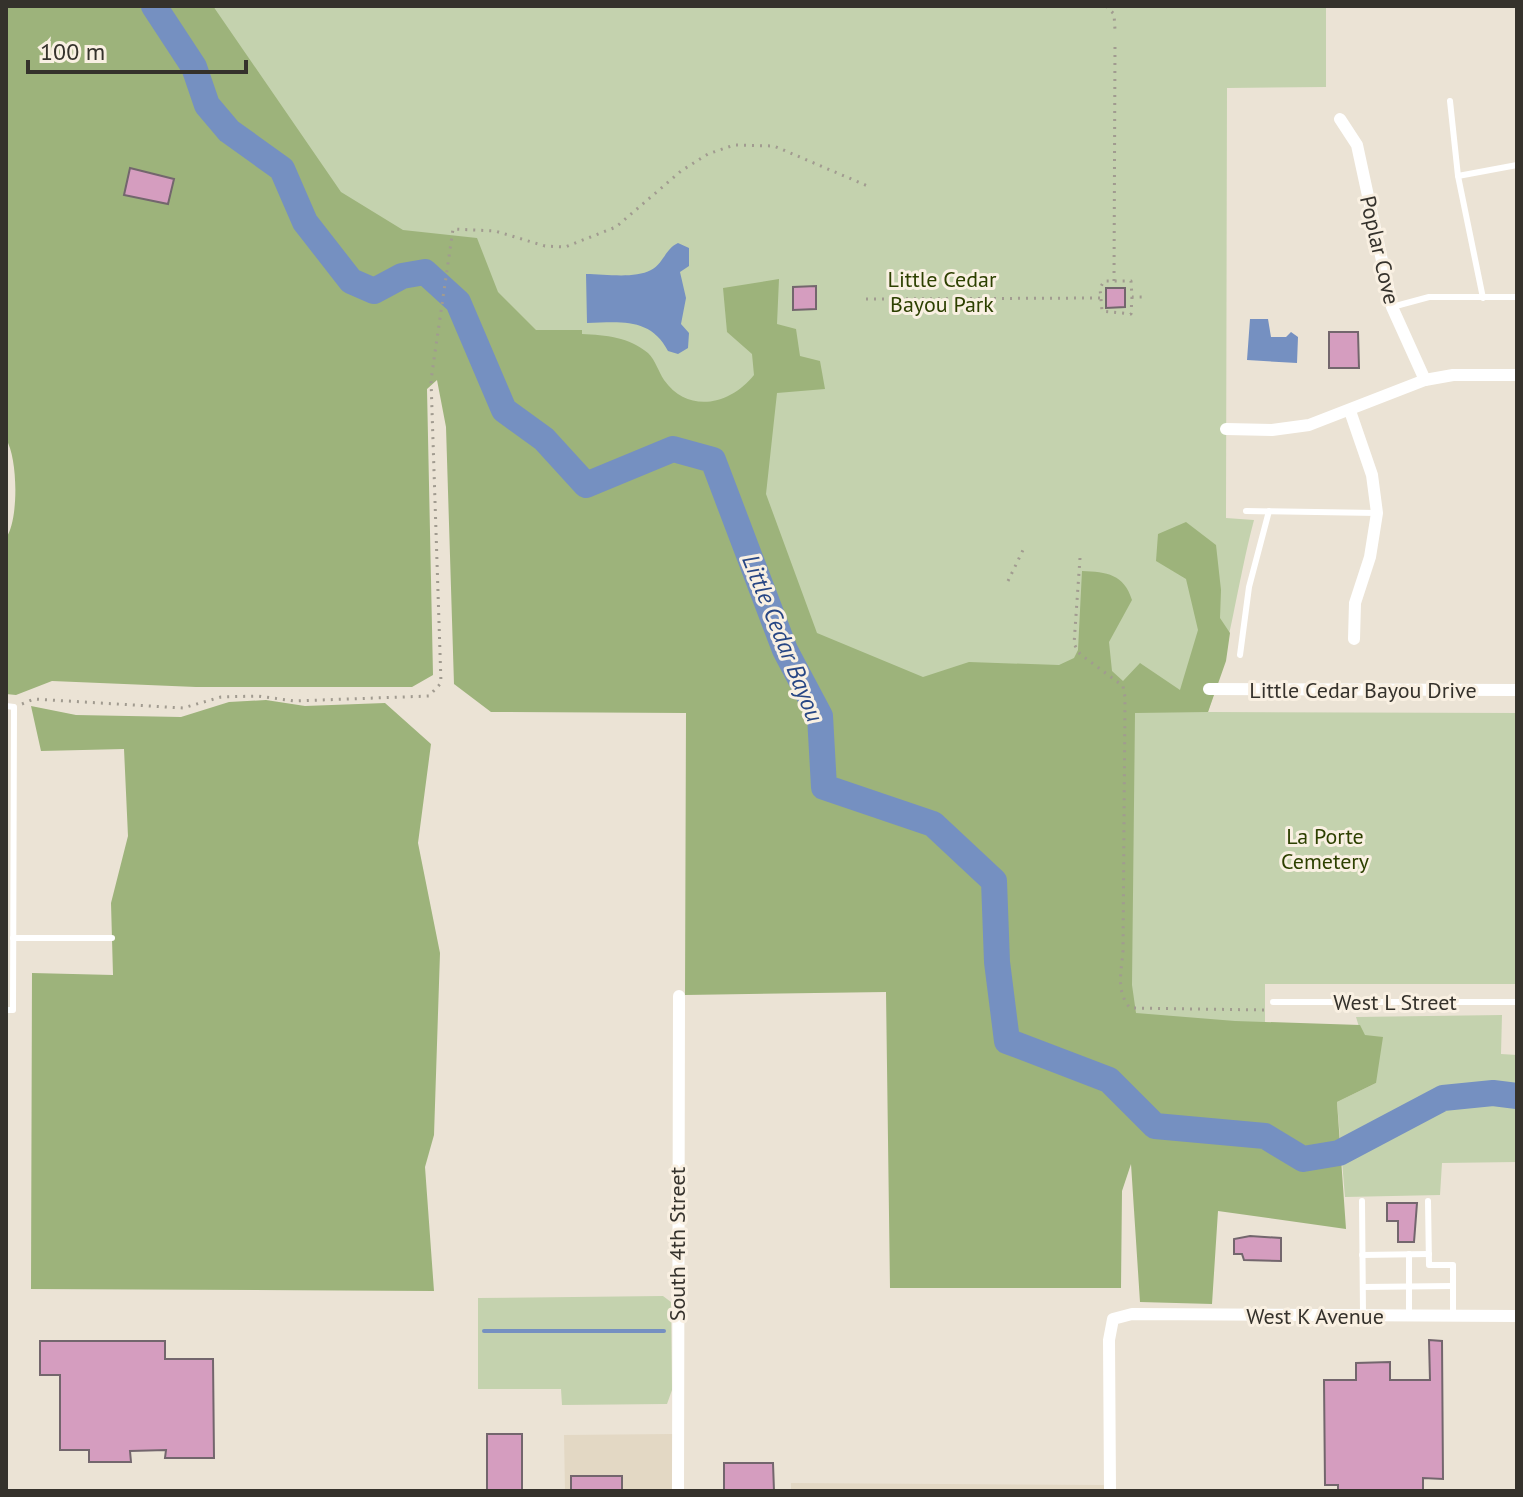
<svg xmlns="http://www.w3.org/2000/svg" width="1523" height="1497" viewBox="0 0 1523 1497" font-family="'PT Sans',sans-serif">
	<rect width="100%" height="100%" fill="#ebe3d5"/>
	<g fill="#e3d8c4">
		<polygon points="673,1434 672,1491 565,1491 564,1435"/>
		<polygon points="791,1483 1105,1485 1105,1491 791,1491"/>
	</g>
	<g fill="#c4d2ae">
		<path d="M154 6H1326V87L1227 88 1226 518 1254 520C1237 584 1230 649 1208 712L1517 713V984H1265V1036L1106 1037 877 712 402 276Z"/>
		<polygon points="1502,1015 1501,1054 1517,1055 1517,1162 1442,1163 1440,1195 1345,1197 1337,1102 1376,1083 1356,1017"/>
		<polygon points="663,1296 671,1302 672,1390 667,1404 562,1405 561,1389 478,1389 478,1298"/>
	</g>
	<g fill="#9db37b">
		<path d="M6 6H213L341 192 403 230 477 238 498 292 536 330H582V334C606 335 629 337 648 353 656 361 658 371 664 380 689 415 731 404 754 375L752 354 727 332 723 288 779 279 777 324 796 329 800 356 820 361 825 389 777 393 766 494 817 633 923 677 969 662 1059 665 1074 658 1078 650 1082 571C1107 572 1124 574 1132 600L1109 642 1112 671 1123 681 1140 663 1180 690 1198 630 1186 579 1156 561 1158 534 1186 522 1216 545 1221 590 1220 618 1230 633 1226 661 1208 712 1135 713 1132 985 1136 1013 1235 1021 1360 1025 1365 1035 1383 1037 1376 1083 1337 1102 1346 1229 1218 1211 1212 1304 1140 1302 1131 1164 1122 1191 1121 1288H890L886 992 685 995 686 713 491 712 454 684 446 427 437 380 427 389 433 675 412 687H196L52 681 16 695 6 694V538C19 520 18 458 6 439Z"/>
		<polygon points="266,700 305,706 385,703 431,744 418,843 440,953 434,1135 425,1167 434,1291 31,1289 32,973 113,975 111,903 128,836 124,749 41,751 31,706 76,715 181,717 229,702"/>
	</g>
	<g fill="#7590c1">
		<path d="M678 243 689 248V266L680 272 686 298 681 324 689 333 688 348 678 354 668 351C651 317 619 322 587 323L586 274C605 274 634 279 651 270 664 263 665 249 678 243Z"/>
		<polygon points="1250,319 1268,319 1271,337 1286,337 1291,332 1298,337 1297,363 1247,360"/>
	</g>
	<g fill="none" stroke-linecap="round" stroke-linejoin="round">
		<polyline stroke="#7590c1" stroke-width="4" points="484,1331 664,1331"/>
		<polyline stroke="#7590c1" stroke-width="26" points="154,6 194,67 207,105 229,131 282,169 305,222 351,281 374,291 402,276 425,272 458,302 504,410 544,439 586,485 673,449 713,460 785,650 820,716 824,787 933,824 994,881 997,962 1007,1041 1109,1080 1155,1126 1265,1136 1303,1159 1339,1153 1443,1098 1493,1093 1517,1096"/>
	</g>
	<g fill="#d59dbf" stroke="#73666d" stroke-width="2">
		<polygon points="130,168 174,179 168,204 124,195"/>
		<polygon points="816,286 816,309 793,310 793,287"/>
		<polygon points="1106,288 1125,288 1125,307 1106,308"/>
		<polygon points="1329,332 1358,332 1359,368 1329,368"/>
		<polygon points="1387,1203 1417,1203 1414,1242 1398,1242 1398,1221 1387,1221"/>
		<polygon points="1250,1236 1281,1238 1281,1261 1244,1260 1242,1254 1234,1254 1234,1239"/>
		<polygon points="1429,1340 1442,1341 1443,1479 1423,1478 1423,1490 1338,1490 1338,1485 1325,1485 1324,1380 1356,1380 1356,1363 1390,1362 1390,1380 1430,1380"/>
		<polygon points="40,1341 165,1341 165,1359 213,1359 214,1458 165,1458 166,1450 130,1451 131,1462 89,1462 89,1450 60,1450 60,1375 40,1375"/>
		<rect x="487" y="1434" width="35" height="57"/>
		<polygon points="724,1463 773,1463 774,1491 724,1491"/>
		<rect x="571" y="1476" width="51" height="15"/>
	</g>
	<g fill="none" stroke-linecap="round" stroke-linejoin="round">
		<g stroke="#a19b90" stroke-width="3" stroke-dasharray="2 6" stroke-linecap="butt">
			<polyline points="1106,6 1114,14 1115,30"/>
			<polyline points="1114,281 1115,46"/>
			<polyline points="1132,297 1131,314 1102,311 1100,288 1104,281 1131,281 1132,297 1145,297"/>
			<polyline points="866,299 1100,298"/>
			<path d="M1080 558 1074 644 1080 654 1123 686 1125 697 1123 952C1121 973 1116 991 1130 1008L1265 1010"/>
			<polyline points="1008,581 1024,548"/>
			<polyline points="22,704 34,699 183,708 221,697 258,696 294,701 429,696 441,683 431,380 453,229 495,231 545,246 565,247 616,227 681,171 708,154 734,145 774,146 870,187"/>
		</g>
		<g stroke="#fff" stroke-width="6">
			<polyline points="1450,101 1458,176 1483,298"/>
			<polyline points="1458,176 1517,165"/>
			<polyline points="1392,307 1429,297 1517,297"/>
			<polyline points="1246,511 1377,513"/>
			<polyline points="1240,655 1249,587 1269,511"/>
			<polyline points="6,706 14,707 13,1010 6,1010"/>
			<polyline points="13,938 112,938"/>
			<polyline points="1273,1002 1517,1002"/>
			<polyline points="1362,1201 1363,1314"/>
			<polyline points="1428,1201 1429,1265 1453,1265 1453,1317"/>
			<polyline points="1362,1255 1429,1254"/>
			<polyline points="1363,1287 1453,1286"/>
			<polyline points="1409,1317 1409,1254"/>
		</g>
		<g stroke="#fff" stroke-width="12">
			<polyline points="1340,119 1357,145 1392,307 1425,380"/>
			<polyline points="1350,411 1372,475 1377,513 1370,557 1355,603 1354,639"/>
			<polyline points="1226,429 1272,430 1309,425 1425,380 1453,375 1517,375"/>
			<polyline points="1209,689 1517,690"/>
			<polyline points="678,1491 679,996"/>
			<polyline points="1110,1491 1109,1340 1113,1319 1132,1314 1517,1316"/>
		</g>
	</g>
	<g text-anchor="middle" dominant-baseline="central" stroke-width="6" stroke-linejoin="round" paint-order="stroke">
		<g font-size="22" fill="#35322c" stroke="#f9f0e2">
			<text transform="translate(1380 250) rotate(77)">Poplar Cove</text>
			<text x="1363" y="690">Little Cedar Bayou Drive</text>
			<text x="1395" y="1002">West L Street</text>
			<text transform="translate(677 1244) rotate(-90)">South 4th Street</text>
			<text x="1315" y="1316">West K Avenue</text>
		</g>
		<g font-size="22" fill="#2d4000" stroke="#f9f0e2">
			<text x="942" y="279">Little Cedar<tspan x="942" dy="25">Bayou Park</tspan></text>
			<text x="1325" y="836">La Porte<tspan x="1325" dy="25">Cemetery</tspan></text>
		</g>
		<g font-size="24" font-style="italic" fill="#274684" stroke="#f9f0e2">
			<text transform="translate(783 638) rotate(68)">Little Cedar Bayou</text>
		</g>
	</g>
	<rect width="1523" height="1497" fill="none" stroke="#35322c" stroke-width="16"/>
	<path d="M28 60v12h218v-12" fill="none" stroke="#35322c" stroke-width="4"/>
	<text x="40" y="60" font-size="24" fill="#35322c" stroke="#f9f0e2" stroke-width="6" paint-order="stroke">100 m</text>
</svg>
